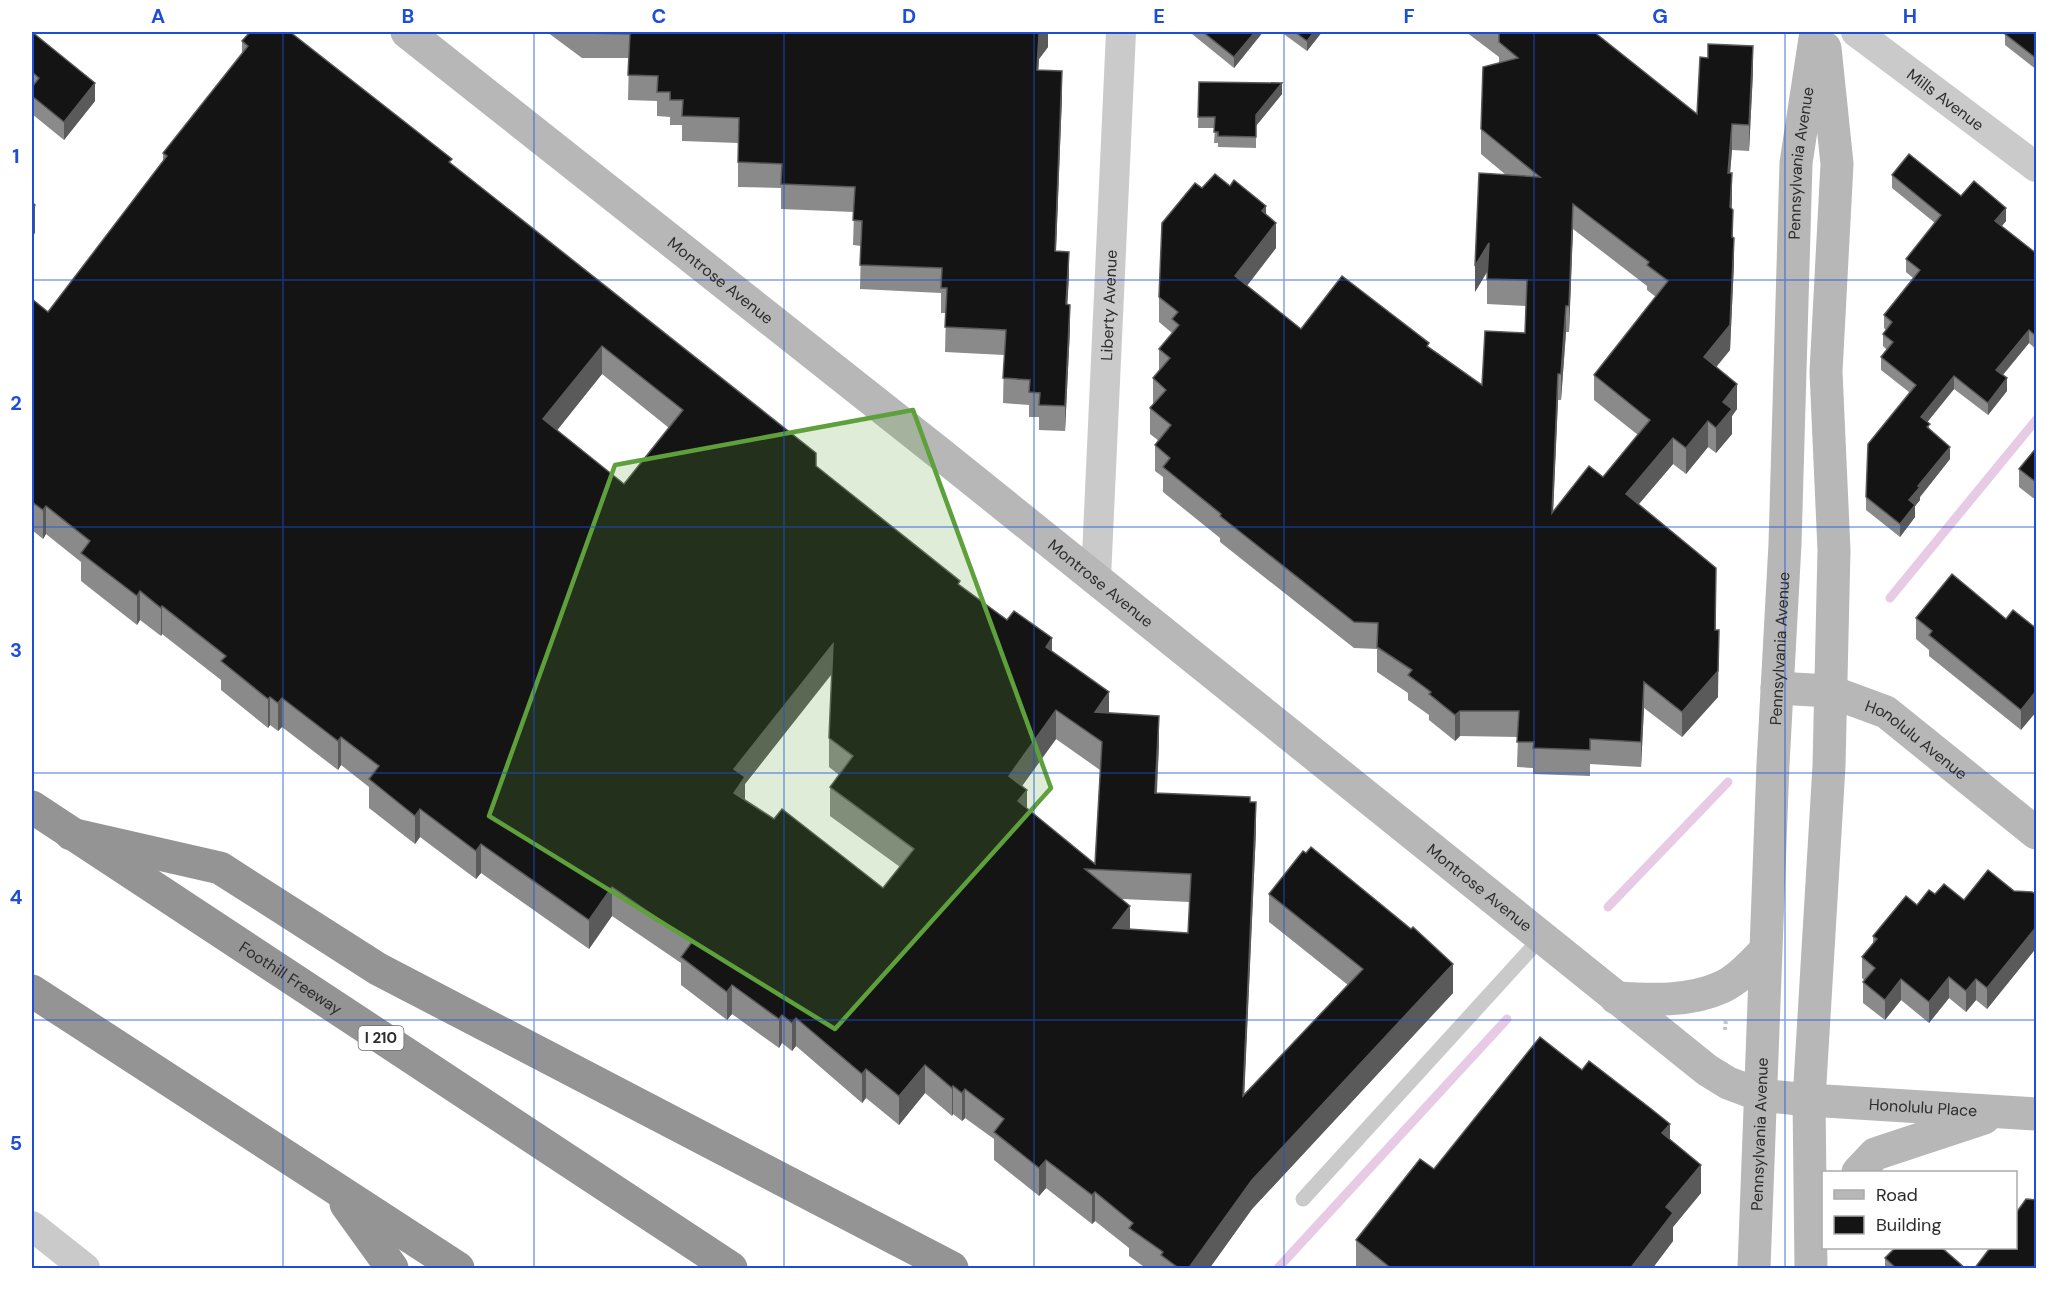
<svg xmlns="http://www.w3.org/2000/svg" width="2068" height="1300" viewBox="0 0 2068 1300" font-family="'DM Sans',sans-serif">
	<rect width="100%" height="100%" fill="#fff"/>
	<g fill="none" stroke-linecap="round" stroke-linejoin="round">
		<g stroke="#e7cae3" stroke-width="9">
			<polyline points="1890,598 2036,420"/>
			<polyline points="1608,907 1728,782"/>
			<polyline points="1278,1268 1507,1019"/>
		</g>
		<polyline stroke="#c4c4c4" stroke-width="4" stroke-dasharray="3 3" stroke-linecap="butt" points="1725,1030 1726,1019"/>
		<polyline stroke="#cacaca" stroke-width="15" points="1303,1199 1541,938"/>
		<g stroke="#cacaca" stroke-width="30">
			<path id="s1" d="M1856 32 2036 167"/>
			<path id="s2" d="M1096 578 1121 32"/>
			<polyline points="32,1226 85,1268"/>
		</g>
		<g stroke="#b7b7b7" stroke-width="33">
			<path id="s3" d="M407 32 938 452 1707 1070 1728 1083 1760 1095 1809 1100 2036 1114"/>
			<path id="s4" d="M1777 688 1829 691 1886 712 2036 833"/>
			<path d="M1616 998C1650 1000 1690 1002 1722 987 1739 979 1752 964 1765 951"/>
			<polyline points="1858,1172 1875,1154 1984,1118"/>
			<path id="s5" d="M1754 1268 1773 764 1785 544 1796 163 1816 32"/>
			<polyline points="1811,1268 1809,1100 1829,766 1834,550 1826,372 1837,164 1825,48"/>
		</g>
		<g stroke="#949494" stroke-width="33">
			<path id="s6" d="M32 807 731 1268"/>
			<polyline points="71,834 220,868 378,969 952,1268"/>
			<polyline points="32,991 458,1268"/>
			<polyline points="346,1204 392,1268"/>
		</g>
	</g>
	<g fill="#8a8a8a" fill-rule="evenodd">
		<polygon points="32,32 35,32 35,33 95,101 64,140 32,114"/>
		<polygon points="547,32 1048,32 1048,47 1039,59 1038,70 1062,96 1056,251 1069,276 1067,304 1070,329 1065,431 1039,430 1039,417 1029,417 1029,405 1003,403 1004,355 945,352 946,313 941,313 941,293 860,289 861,246 853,245 854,212 781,209 781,188 738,187 738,143 682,141 682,125 670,125 670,117 657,116 657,101 628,100 629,58 582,58"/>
		<polygon points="1192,32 1263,32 1234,68 1192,34"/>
		<polygon points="1281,32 1322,32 1307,51"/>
		<path d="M1466 32H1594L1697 114 1753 72 1749 151 1732 150 1730 173 1732 199V209L1734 263 1730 350 1716 367 1737 409 1732 416V434L1716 453 1708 447 1686 474 1673 464 1639 504 1716 568V630L1718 697 1682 737 1644 708 1641 767 1590 764V776L1533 774V768L1517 767 1518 737 1460 736 1455 741 1429 720V715L1408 700V693L1377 672V649L1354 648 1220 542V538L1163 492V477L1155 471V445L1159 441 1150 434V408L1154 404 1153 403V378L1159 370V349L1172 334V333L1159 322V297L1202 188 1230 186 1266 214 1276 248 1247 286 1301 329 1429 348 1482 385 1525 333 1526 306 1487 304V271L1475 292 1506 175 1481 154V129L1499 63V57ZM1573 229 1647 286V290L1656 297 1594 375V400L1638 435 1603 477 1553 511 1558 400H1561L1566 332H1569Z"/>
		<polygon points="2037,32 2037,70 2005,45 2005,34"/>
		<path d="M242 41 452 165 960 586 1052 651 1109 713 1159 744 1157 793 1250 802 1256 831 1244 1094 1348 985 1269 922V894L1453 993 1252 1209 1209 1269H1147L1129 1256V1248L1095 1221 1092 1224 1046 1188 1039 1196 994 1160V1139L965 1118 962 1121 953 1114 952 1116 925 1093 899 1125 866 1098 862 1103 796 1046 792 1051 782 1043 779 1048 732 1014 727 1020 681 985V963L612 916 589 949 481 873 476 879 420 837 415 844 369 808V787L341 765 338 770 282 727 278 731 270 725 268 728 221 690V680L162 634 161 636 140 620 137 625 81 581V562L46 534 43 539 32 530V299L48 312 163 161V153L242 54ZM602 374 669 428 624 484 557 430ZM832 674 829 738V767L839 775 830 787V816L900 867 883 888 745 800V784ZM1056 739 1100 770 1095 864 1027 809 1022 786ZM1122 899 1190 902 1188 933 1130 929Z"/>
		<polygon points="1199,82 1282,94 1256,126 1256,148 1218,147 1218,143 1214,143 1215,128 1198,128"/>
		<polygon points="1892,175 1961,196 2006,221 2002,226 2037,254 2037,350 2029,343 2003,375 2007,391 1988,415 1954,389 1927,422 1930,430 1950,459 1920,497 1920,500 1915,506 1915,517 1900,537 1866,510 1866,497 1909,392 1881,370 1881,357 1887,350 1883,346 1883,334 1886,330 1884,328 1884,315 1913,278 1906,272 1906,259 1935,223 1892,188"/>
		<polygon points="2037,447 2037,501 2019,487 2019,469"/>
		<polygon points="1916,618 2006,619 2037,629 2021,730 1929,656 1929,650 1916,639"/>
		<polygon points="2014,891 2037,895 2037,947 1987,1009 1976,1000 1966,1012 1949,998 1929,1023 1901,1000 1885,1020 1863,1003 1863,982 1865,981 1862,978 1862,957 1873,943 1873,936 1917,905 1935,894 1964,900"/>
		<polygon points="1582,1070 1670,1139 1701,1193 1673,1227 1673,1241 1652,1269 1356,1268 1356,1240 1434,1169"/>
		<polygon points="1885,1258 1966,1269 1885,1269"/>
	</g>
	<g fill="#5a5a5a">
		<polygon points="1041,32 1048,32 1048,47 1039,59 1037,95 1039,34"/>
		<polygon points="1255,32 1263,32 1234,68 1234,57"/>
		<polygon points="1314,32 1322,32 1307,51 1307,41"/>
		<polygon points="1753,46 1753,72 1749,151 1749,125"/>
		<polygon points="1062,71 1062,96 1055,276 1055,251"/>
		<polygon points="95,83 95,101 64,140 64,122"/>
		<polygon points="1282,83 1282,94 1256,126 1256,148 1256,115"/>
		<polygon points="1732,124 1732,150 1728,198 1728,173"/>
		<polygon points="1732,173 1732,199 1730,233 1730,207"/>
		<polygon points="1573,204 1573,229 1569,332 1569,306"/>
		<polygon points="35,205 35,233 33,236 33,257 32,259 32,210"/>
		<polygon points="1266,206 1266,231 1262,211"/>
		<polygon points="2006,208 2006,221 1995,234 1995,221"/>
		<polygon points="1276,223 1276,248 1235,301 1235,276"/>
		<polygon points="1734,238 1734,263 1730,350 1704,382 1704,357"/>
		<polygon points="1489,243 1489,269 1475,292 1475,266"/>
		<polygon points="1069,252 1069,276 1066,329 1066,304"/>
		<polygon points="1070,305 1070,329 1065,431 1065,406"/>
		<polygon points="1566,306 1566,332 1561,400 1561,374"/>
		<polygon points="2029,330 2029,343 1996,383 1996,370"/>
		<polygon points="602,346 602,374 543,448 543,419"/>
		<polygon points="1558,374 1558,400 1552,538 1552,513"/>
		<polygon points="1954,376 1954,389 1921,430 1921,417"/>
		<polygon points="2007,378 2007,391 1988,415 1988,403"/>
		<polygon points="1737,384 1737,409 1732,416 1732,434 1716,453 1716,428 1723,402"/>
		<polygon points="1708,421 1708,447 1686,474 1686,448"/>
		<polygon points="1673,438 1673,464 1626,519 1626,494"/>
		<polygon points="1950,447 1950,459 1920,497 1920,500 1915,506 1915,517 1900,537 1900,524 1909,500 1918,486"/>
		<polygon points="46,506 46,534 43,539 43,510"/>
		<polygon points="140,591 140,620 137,625 137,596"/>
		<polygon points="162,606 162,634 161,636 161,608"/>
		<polygon points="1719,630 1718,697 1682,737 1682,712"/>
		<polygon points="1052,638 1052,667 1046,647"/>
		<polygon points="833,644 833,672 745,784 745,805 734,821 734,769"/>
		<polygon points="1644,682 1644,708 1641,767 1641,742"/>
		<polygon points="2037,690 2037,711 2021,730 2021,710"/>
		<polygon points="1109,692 1109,720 1095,712"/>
		<polygon points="270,697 270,725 268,728 268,699"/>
		<polygon points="282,698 282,727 278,731 278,703"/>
		<polygon points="1056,710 1056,739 1009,804 1009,776"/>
		<polygon points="1460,711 1460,736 1455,741 1455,715"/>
		<polygon points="1159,716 1159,744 1155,822 1155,793"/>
		<polygon points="341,737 341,765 338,770 338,741"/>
		<polygon points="1027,790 1027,818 1018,801"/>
		<polygon points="1256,802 1256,831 1243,1124 1243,1096"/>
		<polygon points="420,809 420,837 415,844 415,816"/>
		<polygon points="481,844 481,873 476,879 476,851"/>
		<polygon points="612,887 612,916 589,949 589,920"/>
		<polygon points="1130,906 1130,935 1113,928"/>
		<polygon points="2037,926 2037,947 1987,1009 1987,988"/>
		<polygon points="1453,964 1453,993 1252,1209 1209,1269 1188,1269 1252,1180"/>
		<polygon points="1949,977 1949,998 1929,1023 1929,1002"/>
		<polygon points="1901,979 1901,1000 1885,1020 1885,1000"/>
		<polygon points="1976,979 1976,1000 1966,1012 1966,991"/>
		<polygon points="732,985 732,1014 727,1020 727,992"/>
		<polygon points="782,1015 782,1043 779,1048 779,1019"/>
		<polygon points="796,1018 796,1046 792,1051 792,1023"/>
		<polygon points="925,1065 925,1093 899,1125 899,1096"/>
		<polygon points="866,1069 866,1098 862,1103 862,1074"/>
		<polygon points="953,1086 953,1114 952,1116 952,1088"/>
		<polygon points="965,1089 965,1118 962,1121 962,1093"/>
		<polygon points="1670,1124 1670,1153 1662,1133"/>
		<polygon points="1046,1160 1046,1188 1039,1196 1039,1168"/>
		<polygon points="1701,1165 1701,1193 1673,1227 1673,1241 1652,1269 1630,1269 1666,1207"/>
		<polygon points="1095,1192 1095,1221 1092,1224 1092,1195"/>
	</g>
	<g fill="#141414" stroke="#5a5a5a" stroke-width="1.5" fill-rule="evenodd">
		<polygon points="32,32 95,83 64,122 32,96 32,87 39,78 32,72"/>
		<path d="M250 32H290L452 159 449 162 816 453V466L960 581 958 584 1007 620 1014 611 1052 638 1046 647 1109 692 1095 712 1159 716 1155 793 1250 797V802H1256L1243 1096 1363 969 1269 894 1303 851 1306 853 1311 847 1411 929 1413 927 1453 964 1252 1180 1188 1269 1184 1267 1183 1269H1180L1161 1255 1163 1252 1129 1228 1133 1223 1095 1192 1092 1195 1046 1160 1039 1168 994 1132 1004 1119 965 1089 962 1093 953 1086 952 1088 925 1065 899 1096 866 1069 862 1074 796 1018 792 1023 782 1015 779 1019 732 985 727 992 681 957 692 942 612 887 589 920 481 844 476 851 420 809 415 816 369 779 379 766 341 737 338 741 282 698 278 703 270 697 268 699 221 661 226 656 162 606 161 608 140 591 137 596 81 553 90 541 46 506 43 510 32 502V299L48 312 167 156 163 153 248 46 242 41ZM602 346 683 410 624 484 543 419ZM833 644 829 738 853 756 830 787 914 849 883 888 782 809 774 819 734 793 745 777 734 769ZM1056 710 1102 742 1095 864 1018 801 1027 790 1009 776ZM1085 869 1191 874 1188 933 1113 928 1130 906Z"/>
		<polygon points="580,32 1041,32 1039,34 1037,70 1062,71 1055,251 1069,252 1066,304 1070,305 1065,406 1039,405 1040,393 1029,392 1030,380 1003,378 1006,330 945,327 947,288 941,288 942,268 860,265 862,221 853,220 855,187 781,184 782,164 738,162 739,118 682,116 683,100 670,100 670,92 657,92 658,76 628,75 630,34 582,33"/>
		<polygon points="1203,32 1255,32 1234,57"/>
		<polygon points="1295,32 1314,32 1307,41"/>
		<path d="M1498 32H1594L1697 114 1700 57 1708 58V44L1753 46 1749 125 1732 124 1728 173H1732L1730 207 1733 210 1732 237 1734 238 1730 325 1704 357 1737 384 1723 402 1732 409 1716 428 1708 421 1686 448 1673 438 1626 494 1716 568 1715 630H1719L1718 671 1682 712 1644 682 1641 742 1590 739V750L1533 748 1534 742H1517L1519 711H1460L1455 715 1429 694 1431 692 1408 675 1412 670 1377 647 1378 623 1354 622 1220 516 1221 514 1163 467 1170 458 1155 445 1171 425 1150 408 1166 390 1153 378 1170 358 1159 349 1179 325 1172 319 1178 312 1159 297 1162 223 1195 183 1202 188 1215 174 1230 186 1234 180 1266 206 1262 211 1276 223 1235 276 1301 329 1342 276 1429 343 1427 346 1482 385 1485 331 1525 333 1527 280 1487 279 1489 243 1475 266 1479 173 1540 177 1481 129 1483 67 1518 58 1499 42V32ZM1573 204 1649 262 1647 265 1668 281 1594 375 1650 420 1603 477 1589 466 1552 513 1558 374H1561L1566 306H1569Z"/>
		<polygon points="2007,32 2037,32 2037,59 2005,34"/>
		<polygon points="1199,82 1282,83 1256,115 1256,137 1218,136 1218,132 1214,132 1215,117 1198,117"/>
		<polygon points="1909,154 1961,196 1974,181 2006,208 1995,221 2037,254 2037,337 2029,330 1996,370 2007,378 1988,403 1954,376 1921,417 1930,424 1927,427 1950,447 1918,486 1920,487 1909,500 1915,505 1900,524 1866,497 1868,444 1916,385 1881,357 1893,342 1883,334 1892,322 1884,315 1920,270 1906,259 1941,215 1892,175"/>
		<polygon points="32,202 35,205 32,210"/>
		<polygon points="2037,447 2037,483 2019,469"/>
		<polygon points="1952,574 2006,619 2013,610 2037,629 2037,690 2021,710 1929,635 1932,631 1916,618"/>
		<polygon points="1988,870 2014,891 2032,892 2037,895 2037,926 1987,988 1976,979 1966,991 1949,977 1929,1002 1901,979 1885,1000 1863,982 1875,968 1862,957 1877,939 1873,936 1906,896 1917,905 1929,890 1935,894 1944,884 1964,900"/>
		<polygon points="1540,1037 1582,1070 1589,1061 1650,1108 1670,1124 1662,1133 1701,1165 1666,1207 1673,1213 1630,1269 1392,1269 1356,1240 1420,1159 1434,1169"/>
		<polygon points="2026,1199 2037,1200 2037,1269 1974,1269 1990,1248 2016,1248 2016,1213"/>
		<polygon points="1895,1248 1942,1248 1966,1269 1897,1269 1885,1258"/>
	</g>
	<path fill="#5da03c" fill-opacity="0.2" stroke="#5da03c" stroke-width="4.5" stroke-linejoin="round" d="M913 410 1051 788 835 1029 489 816 615 465Z"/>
	<path fill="none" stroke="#1d4ed8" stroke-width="1.5" stroke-opacity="0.55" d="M283 32V1268M534 32V1268M784 32V1268M1034 32V1268M1284 32V1268M1534 32V1268M1785 32V1268M32 280H2036M32 527H2036M32 773H2036M32 1020H2036"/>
	<g text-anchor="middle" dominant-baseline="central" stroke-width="6" stroke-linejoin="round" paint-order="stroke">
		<rect fill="#fff" stroke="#6c6c6c" stroke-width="1.5" x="358.5" y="1026" width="45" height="24" rx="4.5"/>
		<g font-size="15" font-weight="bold" fill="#2d2d2d">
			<text x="381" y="1038">I 210</text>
		</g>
		<g font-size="16" fill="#2d2d2d" stroke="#fff">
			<text stroke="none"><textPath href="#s1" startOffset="112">Mills Avenue</textPath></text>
			<text stroke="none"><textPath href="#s5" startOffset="1106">Pennsylvania Avenue</textPath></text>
			<text stroke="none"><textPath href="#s3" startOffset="400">Montrose Avenue</textPath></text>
			<text stroke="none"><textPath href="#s2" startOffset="273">Liberty Avenue</textPath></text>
			<text stroke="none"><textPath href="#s3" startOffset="886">Montrose Avenue</textPath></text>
			<text stroke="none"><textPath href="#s5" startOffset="620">Pennsylvania Avenue</textPath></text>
			<text stroke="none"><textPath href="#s4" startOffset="153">Honolulu Avenue</textPath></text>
			<text stroke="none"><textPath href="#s3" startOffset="1372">Montrose Avenue</textPath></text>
			<text stroke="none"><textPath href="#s6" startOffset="310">Foothill Freeway</textPath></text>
			<text stroke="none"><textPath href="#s3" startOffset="1886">Honolulu Place</textPath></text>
			<text stroke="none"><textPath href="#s5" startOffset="134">Pennsylvania Avenue</textPath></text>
		</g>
	</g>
	<rect width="2068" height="1300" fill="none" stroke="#ffffff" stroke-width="66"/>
	<rect x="1822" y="1171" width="195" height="78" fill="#ffffff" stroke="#ababab" stroke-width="1.5"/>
	<rect x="1834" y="1190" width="30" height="9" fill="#b7b7b7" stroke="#ababab" stroke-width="1.5"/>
	<text x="1876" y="1201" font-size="18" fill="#2d2d2d">Road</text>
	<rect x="1834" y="1216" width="30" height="18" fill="#141414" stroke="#ababab" stroke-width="1.5"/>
	<text x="1876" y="1231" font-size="18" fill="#2d2d2d">Building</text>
	<rect x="33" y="33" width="2002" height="1234" fill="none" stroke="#1d4ed8" stroke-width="2"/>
	<g font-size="20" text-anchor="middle" font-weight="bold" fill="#1d4ed8">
		<text x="158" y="23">A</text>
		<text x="408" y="23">B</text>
		<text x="659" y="23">C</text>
		<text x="909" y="23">D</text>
		<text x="1159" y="23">E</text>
		<text x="1409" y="23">F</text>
		<text x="1660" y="23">G</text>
		<text x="1910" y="23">H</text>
		<text x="16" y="163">1</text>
		<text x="16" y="410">2</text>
		<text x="16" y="657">3</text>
		<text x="16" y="904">4</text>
		<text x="16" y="1150">5</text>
	</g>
</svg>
